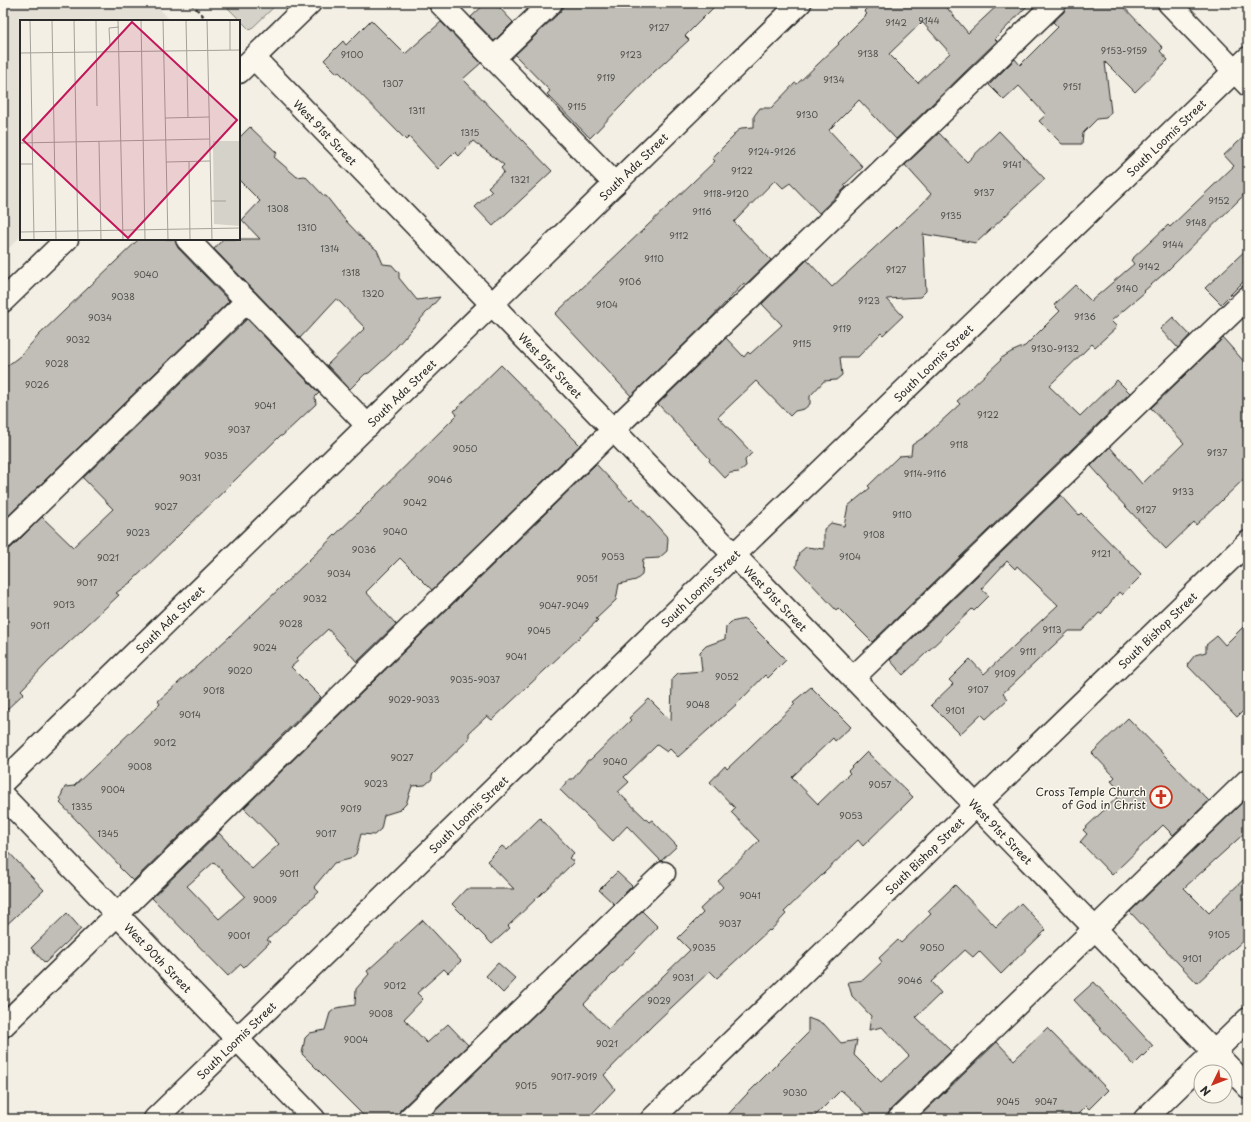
<svg xmlns="http://www.w3.org/2000/svg" width="1251" height="1122" viewBox="0 0 1251 1122" font-family="'Playpen Sans',sans-serif">
	<rect width="100%" height="100%" fill="#f3efe4"/>
	<filter id="ink" filterUnits="userSpaceOnUse"><feTurbulence type="fractalNoise" baseFrequency=".025" numOctaves="2"/><feDisplacementMap in="SourceGraphic" scale="8" xChannelSelector="R" yChannelSelector="G"/><feConvolveMatrix kernelMatrix="1 2 1 2 8 2 1 2 1" color-interpolation-filters="sRGB"/></filter>
	<g filter="url(#ink)">
		<polygon fill="#e4e0d6" points="3,3 154,3 171,21 21,21 21,236 3,254"/>
		<polygon fill="#d5d2c9" stroke="#807e7a" points="223,3 278,3 250,30"/>
		<g fill="#c0beb6" stroke="#2b2b2b" fill-rule="evenodd">
			<polygon points="486,3 495,3 513,22 494,41 471,17"/>
			<polygon points="567,3 718,3 685,36 689,40 654,72 590,138 547,94 550,91 515,55 560,12"/>
			<path d="M872 3H943L968 33 1000 3H1030L995 39 997 41 896 139 859 100 829 130 863 167 844 185 846 187 819 213 790 183 783 188 775 180 734 222 771 260 745 285 744 283 710 319 631 396 555 314 715 161 712 158 734 136V134L741 128 754 127V116L760 108H771L795 83 797 84 839 44 838 43 867 14 864 11ZM922 22 950 53 918 83 889 54Z"/>
			<polygon points="1067,3 1120,3 1163,48 1160,51 1168,60 1135,92 1105,62 1111,112 1106,118 1097,119 1083,133 1082,144 1062,144 1039,121 1046,115 1019,86 1004,100 989,85 1015,59 1020,65 1058,27 1053,22 1064,12"/>
			<polygon points="371,20 405,54 441,22 481,63 463,79 552,171 493,226 475,207 492,191 488,187 504,172 501,168 504,165 473,141 459,156 455,152 438,169 409,137 406,140 339,72 337,73 324,60 343,41 346,45"/>
			<polygon points="250,127 277,153 274,157 297,177 305,176 324,196 326,196 345,220 365,241 377,250 383,264 392,265 399,273 399,278 417,300 440,297 390,354 369,373 365,374 350,389 327,365 365,328 340,302 336,299 300,338 214,249 223,239 260,239 242,220 260,201 239,180 239,138"/>
			<polygon points="999,131 1045,179 976,243 923,234 926,291 920,297 887,299 903,316 883,335 881,333 858,357 840,357 842,375 836,380 824,381 810,396 810,404 804,409 795,411 790,416 756,381 718,417 752,453 745,460 746,466 739,472 730,473 725,478 709,461 710,459 658,404 726,338 744,357 748,352 750,354 782,325 762,304 807,260 832,287 922,204 931,194 905,165 939,133 967,162"/>
			<polygon points="1248,133 1248,191 1167,271 1144,291 1145,292 1111,321 1117,327 1095,347 1092,344 1049,386 1080,416 1117,380 1130,393 872,642 838,608 836,610 796,567 799,553 806,547 824,549 824,529 831,523 844,526 848,506 870,488 868,486 899,456 911,455 912,445 924,437 960,404 957,401 1001,360 1000,359 1011,352 1025,346 1060,311 1054,305 1075,285 1091,301 1134,264 1131,260 1168,225 1170,227 1234,166 1224,155"/>
			<polygon points="139,239 175,239 178,248 229,301 3,521 3,369 20,356 39,335"/>
			<polygon points="1248,248 1248,277 1221,304 1205,288"/>
			<polygon points="1173,317 1190,335 1178,348 1160,329"/>
			<polygon points="247,319 319,393 315,397 316,404 282,436 280,436 131,582 116,593 119,595 49,661 21,690 24,693 3,713 3,550 12,547 42,517 73,547 113,509 83,478"/>
			<polygon points="1223,338 1248,366 1248,475 1196,525 1194,522 1166,549 1108,488 1109,486 1091,466 1110,447 1142,484 1184,443 1151,408"/>
			<polygon points="501,365 580,445 432,590 400,558 366,592 396,624 357,662 328,629 296,659 298,661 291,667 321,697 133,881 119,867 120,866 60,803 62,801 60,798 65,787 74,786 92,769 160,704 158,701 228,638 361,510 457,415 454,411"/>
			<path d="M596 464 630 500 632 498 668 538 667 551 659 558 643 559 642 575 636 580 619 584 616 600 596 619 598 620 492 720 487 716 469 733V739L432 775V779L425 785 412 786 406 804 400 810 384 815 381 829 374 835 361 834 356 854 350 859 334 863 314 887 319 892 267 940 270 942 244 967 241 964 228 976 152 898 219 833 252 869 279 844 244 808ZM214 862 245 896 219 919 187 886Z"/>
			<polygon points="1061,495 1079,515 1081,513 1142,575 1122,595 1119,592 1101,614 1099,613 1082,631 1069,631 1003,693 1008,699 986,719 981,714 960,734 931,705 953,684 949,680 970,659 984,674 1058,605 1017,566 1015,569 1007,561 981,589 989,596 974,611 972,609 903,675 890,660"/>
			<polygon points="745,619 786,660 768,678 765,675 738,703 678,757 670,749 667,752 657,745 624,777 629,782 618,792 649,822 652,820 677,846 661,861 627,826 613,841 560,790 569,779 573,779 588,760 590,760 631,720 629,718 649,699 671,721 672,679 678,673 702,671 700,652 706,646 725,639 726,627 731,622"/>
			<polygon points="1248,622 1248,706 1237,717 1187,665 1195,655 1206,652 1206,645 1217,636 1225,645"/>
			<polygon points="811,687 851,727 835,741 833,738 792,777 818,804 850,773 848,771 867,752 913,797 863,846 858,840 784,912 786,914 770,931 769,930 717,978 710,971 653,1025 604,1075 615,1089 587,1119 427,1119 642,911 658,927 584,1004 608,1029 690,950 678,938 703,913 700,909 723,887 718,881 759,841 731,812 735,808 710,782 725,766 727,769 795,704 793,702"/>
			<polygon points="1128,718 1209,801 1173,835 1163,825 1112,875 1080,842 1087,834 1083,830 1122,793 1111,781 1115,777 1092,753"/>
			<polygon points="1248,797 1248,830 1184,888 1209,913 1248,875 1248,936 1197,983 1130,912"/>
			<polygon points="540,818 574,853 569,858 574,862 508,926 510,928 492,944 452,904 466,889 514,889 487,861 502,846 507,850"/>
			<polygon points="3,846 44,890 3,928"/>
			<polygon points="617,872 632,886 614,904 599,890"/>
			<polygon points="955,885 996,927 1021,903 1046,930 1001,974 979,951 973,957 965,950 931,982 941,993 916,1017 951,1051 890,1110 887,1119 873,1119 841,1090 812,1119 724,1119 745,1096 808,1033 808,1018 824,1024 841,1043 857,1040 854,1055 881,1082 909,1056 882,1027 869,1030 871,1016 852,996 848,982 863,980 882,962 879,958 898,940 901,943 931,914 928,911"/>
			<polygon points="67,913 81,929 45,963 31,948"/>
			<polygon points="423,920 461,961 448,973 444,969 417,993 423,999 404,1019 427,1043 448,1024 468,1045 400,1110 397,1119 367,1119 302,1054 305,1038 310,1033 325,1030 330,1013 336,1008 355,1005 356,989 369,974 367,971"/>
			<polygon points="498,963 516,979 503,993 486,976"/>
			<polygon points="1094,982 1153,1046 1134,1065 1074,1000"/>
			<polygon points="1047,1028 1108,1090 1089,1109 1086,1106 1073,1119 917,1119 997,1042 1014,1060"/>
		</g>
		<g fill="none" stroke-linecap="round" stroke-linejoin="round">
			<g stroke="#2b2b2b" stroke-width="25">
				<g id="minor">
					<polyline points="440,3 615,184"/>
					<polyline points="1169,3 1248,85"/>
					<path id="s1" d="M254 58 1248 1087"/>
					<polyline points="494,58 551,3"/>
					<polyline points="239,72 310,3"/>
					<polyline points="187,239 368,426"/>
					<polyline points="3,301 67,239"/>
					<polyline points="3,538 247,301"/>
					<polyline points="853,678 1248,297"/>
					<path id="s2" d="M3 782 800 3"/>
					<path id="s3" d="M3 796 314 1119"/>
					<polyline points="3,1026 614,429 1055,3"/>
					<path id="s4" d="M155 1119 734 555 1248 58"/>
					<polyline points="409,1119 664,873"/>
					<path id="s5" d="M652 1119 1248 542"/>
					<polyline points="899,1119 1248,780"/>
					<polyline points="1145,1119 1248,1019"/>
				</g>
			</g>
			<polyline stroke="#2b2b2b" stroke-width="2.5" stroke-dasharray="4 3" stroke-linecap="butt" points="191,3 208,21"/>
			<use href="#minor" stroke="#fbf7ec" stroke-width="22"/>
		</g>
	</g>
	<defs>
		<g id="church-ring" transform="scale(1.15)"><circle r="9.5" fill="#fbf7ec" stroke="#c8321e" stroke-width="1.5"/><path d="M-1.2-6h2.4v3.5h3.3v2.4h-3.3V6h-2.4V-.1h-3.3v-2.4h3.3Z" fill="#c8321e"/></g>
	</defs>
	<g fill-rule="evenodd">
		<use href="#church-ring" x="1161" y="797"/>
	</g>
	<g text-anchor="middle" dominant-baseline="central" stroke-width="3" stroke-linejoin="round" paint-order="stroke">
		<g font-size="9" fill="#50504e">
			<text x="929" y="20">9144</text>
			<text x="896" y="22">9142</text>
			<text x="659" y="27">9127</text>
			<text x="1124" y="50">9153-9159</text>
			<text x="868" y="53">9138</text>
			<text x="352" y="54">9100</text>
			<text x="631" y="54">9123</text>
			<text x="606" y="77">9119</text>
			<text x="834" y="79">9134</text>
			<text x="393" y="83">1307</text>
			<text x="1072" y="86">9151</text>
			<text x="577" y="106">9115</text>
			<text x="417" y="110">1311</text>
			<text x="807" y="114">9130</text>
			<text x="470" y="132">1315</text>
			<text x="772" y="151">9124-9126</text>
			<text x="1012" y="164">9141</text>
			<text x="742" y="170">9122</text>
			<text x="520" y="179">1321</text>
			<text x="984" y="192">9137</text>
			<text x="726" y="193">9118-9120</text>
			<text x="1219" y="200">9152</text>
			<text x="278" y="208">1308</text>
			<text x="702" y="211">9116</text>
			<text x="951" y="215">9135</text>
			<text x="1196" y="222">9148</text>
			<text x="307" y="227">1310</text>
			<text x="679" y="235">9112</text>
			<text x="1173" y="244">9144</text>
			<text x="330" y="248">1314</text>
			<text x="654" y="258">9110</text>
			<text x="1149" y="266">9142</text>
			<text x="896" y="269">9127</text>
			<text x="351" y="272">1318</text>
			<text x="146" y="274">9040</text>
			<text x="630" y="281">9106</text>
			<text x="1127" y="288">9140</text>
			<text x="373" y="293">1320</text>
			<text x="123" y="296">9038</text>
			<text x="869" y="300">9123</text>
			<text x="607" y="304">9104</text>
			<text x="1085" y="316">9136</text>
			<text x="100" y="317">9034</text>
			<text x="842" y="328">9119</text>
			<text x="78" y="339">9032</text>
			<text x="802" y="343">9115</text>
			<text x="1055" y="348">9130-9132</text>
			<text x="57" y="363">9028</text>
			<text x="37" y="384">9026</text>
			<text x="265" y="405">9041</text>
			<text x="988" y="414">9122</text>
			<text x="239" y="429">9037</text>
			<text x="959" y="444">9118</text>
			<text x="465" y="448">9050</text>
			<text x="1217" y="452">9137</text>
			<text x="216" y="455">9035</text>
			<text x="925" y="473">9114-9116</text>
			<text x="190" y="477">9031</text>
			<text x="440" y="479">9046</text>
			<text x="1183" y="491">9133</text>
			<text x="415" y="502">9042</text>
			<text x="166" y="506">9027</text>
			<text x="1146" y="509">9127</text>
			<text x="902" y="514">9110</text>
			<text x="395" y="531">9040</text>
			<text x="138" y="532">9023</text>
			<text x="874" y="534">9108</text>
			<text x="364" y="549">9036</text>
			<text x="1101" y="553">9121</text>
			<text x="613" y="556">9053</text>
			<text x="850" y="556">9104</text>
			<text x="108" y="557">9021</text>
			<text x="339" y="573">9034</text>
			<text x="587" y="578">9051</text>
			<text x="87" y="582">9017</text>
			<text x="315" y="598">9032</text>
			<text x="64" y="604">9013</text>
			<text x="564" y="605">9047-9049</text>
			<text x="291" y="623">9028</text>
			<text x="40" y="625">9011</text>
			<text x="1052" y="629">9113</text>
			<text x="539" y="630">9045</text>
			<text x="265" y="647">9024</text>
			<text x="1028" y="651">9111</text>
			<text x="516" y="656">9041</text>
			<text x="240" y="670">9020</text>
			<text x="1005" y="673">9109</text>
			<text x="727" y="676">9052</text>
			<text x="475" y="679">9035-9037</text>
			<text x="978" y="689">9107</text>
			<text x="214" y="690">9018</text>
			<text x="414" y="699">9029-9033</text>
			<text x="698" y="704">9048</text>
			<text x="955" y="710">9101</text>
			<text x="190" y="714">9014</text>
			<text x="165" y="742">9012</text>
			<text x="402" y="757">9027</text>
			<text x="615" y="761">9040</text>
			<text x="140" y="766">9008</text>
			<text x="376" y="783">9023</text>
			<text x="880" y="784">9057</text>
			<text x="113" y="789">9004</text>
			<text x="82" y="806">1335</text>
			<text x="351" y="808">9019</text>
			<text x="851" y="815">9053</text>
			<text x="108" y="833">1345</text>
			<text x="326" y="833">9017</text>
			<text x="289" y="873">9011</text>
			<text x="750" y="895">9041</text>
			<text x="265" y="899">9009</text>
			<text x="730" y="923">9037</text>
			<text x="1219" y="934">9105</text>
			<text x="239" y="935">9001</text>
			<text x="704" y="947">9035</text>
			<text x="932" y="947">9050</text>
			<text x="1192" y="958">9101</text>
			<text x="683" y="977">9031</text>
			<text x="910" y="980">9046</text>
			<text x="395" y="985">9012</text>
			<text x="659" y="1000">9029</text>
			<text x="381" y="1013">9008</text>
			<text x="356" y="1039">9004</text>
			<text x="607" y="1043">9021</text>
			<text x="574" y="1076">9017-9019</text>
			<text x="526" y="1085">9015</text>
			<text x="795" y="1092">9030</text>
			<text x="1008" y="1101">9045</text>
			<text x="1046" y="1101">9047</text>
		</g>
		<g font-size="11" fill="#2b2b2b" stroke="#fbf7ec">
			<text stroke="none"><textPath href="#s1" startOffset="103">West 91st Street</textPath></text>
			<text stroke="none"><textPath href="#s4" startOffset="1409">South Loomis Street</textPath></text>
			<text stroke="none"><textPath href="#s2" startOffset="881">South Ada Street</textPath></text>
			<text stroke="none"><textPath href="#s4" startOffset="1085">South Loomis Street</textPath></text>
			<text stroke="none"><textPath href="#s1" startOffset="427">West 91st Street</textPath></text>
			<text stroke="none"><textPath href="#s2" startOffset="557">South Ada Street</textPath></text>
			<text stroke="none"><textPath href="#s4" startOffset="761">South Loomis Street</textPath></text>
			<text stroke="none"><textPath href="#s1" startOffset="751">West 91st Street</textPath></text>
			<text stroke="none"><textPath href="#s2" startOffset="233">South Ada Street</textPath></text>
			<text stroke="none"><textPath href="#s5" startOffset="703">South Bishop Street</textPath></text>
			<text stroke="none"><textPath href="#s4" startOffset="437">South Loomis Street</textPath></text>
			<text stroke="none"><textPath href="#s1" startOffset="1075">West 91st Street</textPath></text>
			<text stroke="none"><textPath href="#s5" startOffset="379">South Bishop Street</textPath></text>
			<text stroke="none"><textPath href="#s3" startOffset="224">West 90th Street</textPath></text>
			<text stroke="none"><textPath href="#s4" startOffset="113">South Loomis Street</textPath></text>
		</g>
		<g font-size="11" fill="#2b2b2b" stroke="#fbf7ec" text-anchor="end">
			<text x="1146" y="791">Cross Temple Church<tspan x="1146" dy="13">of God in Christ</tspan></text>
		</g>
	</g>
	<g transform="translate(20 20)">
		<rect width="220" height="220" fill="#f3efe4"/>
		<path d="M193 121H220V206L194 204Z" fill="#d5d2c9"/>
		<path fill="none" stroke="#a3a19a" stroke-width="1" d="M10 0 14 220M32 0 36 220M54 0 58 220M76 0 77 86M98 0 103 220M121 0 125 220M143 0 148 220M166 0 168 97M187 0 192 220M210 0V30M90 26 89 8 99 7M0 33 220 30M145 98 189 97M79 121 81 220M0 123 190 119M146 142 190 141M169 142 170 220M0 144H13M191 181H206M0 212 220 208"/>
		<path fill="#c2185b" fill-opacity="0.15" stroke="#c2185b" stroke-width="2" d="M112 2 217 100 108 218 3 120Z"/>
		<rect width="220" height="220" fill="none" stroke="#2b2b2b" stroke-width="2"/>
	</g>
	<rect width="1251" height="1122" fill="none" stroke="#fbf7ec" stroke-width="16"/>
	<rect x="8" y="8" width="1235" height="1106" fill="none" stroke="#2b2b2b" stroke-width="1.5" filter="url(#ink)"/>
	<g transform="translate(1213 1084) rotate(227)"><circle r="19" fill="#fbf7ec" stroke="#a8a59f"/>
	<path d="M0-3L7 15L0 10L-7 15Z" fill="#c8321e"/>
	<text y="-6" font-size="11" font-weight="bold" text-anchor="middle" fill="#2b2b2b">N</text>
	</g>
</svg>
